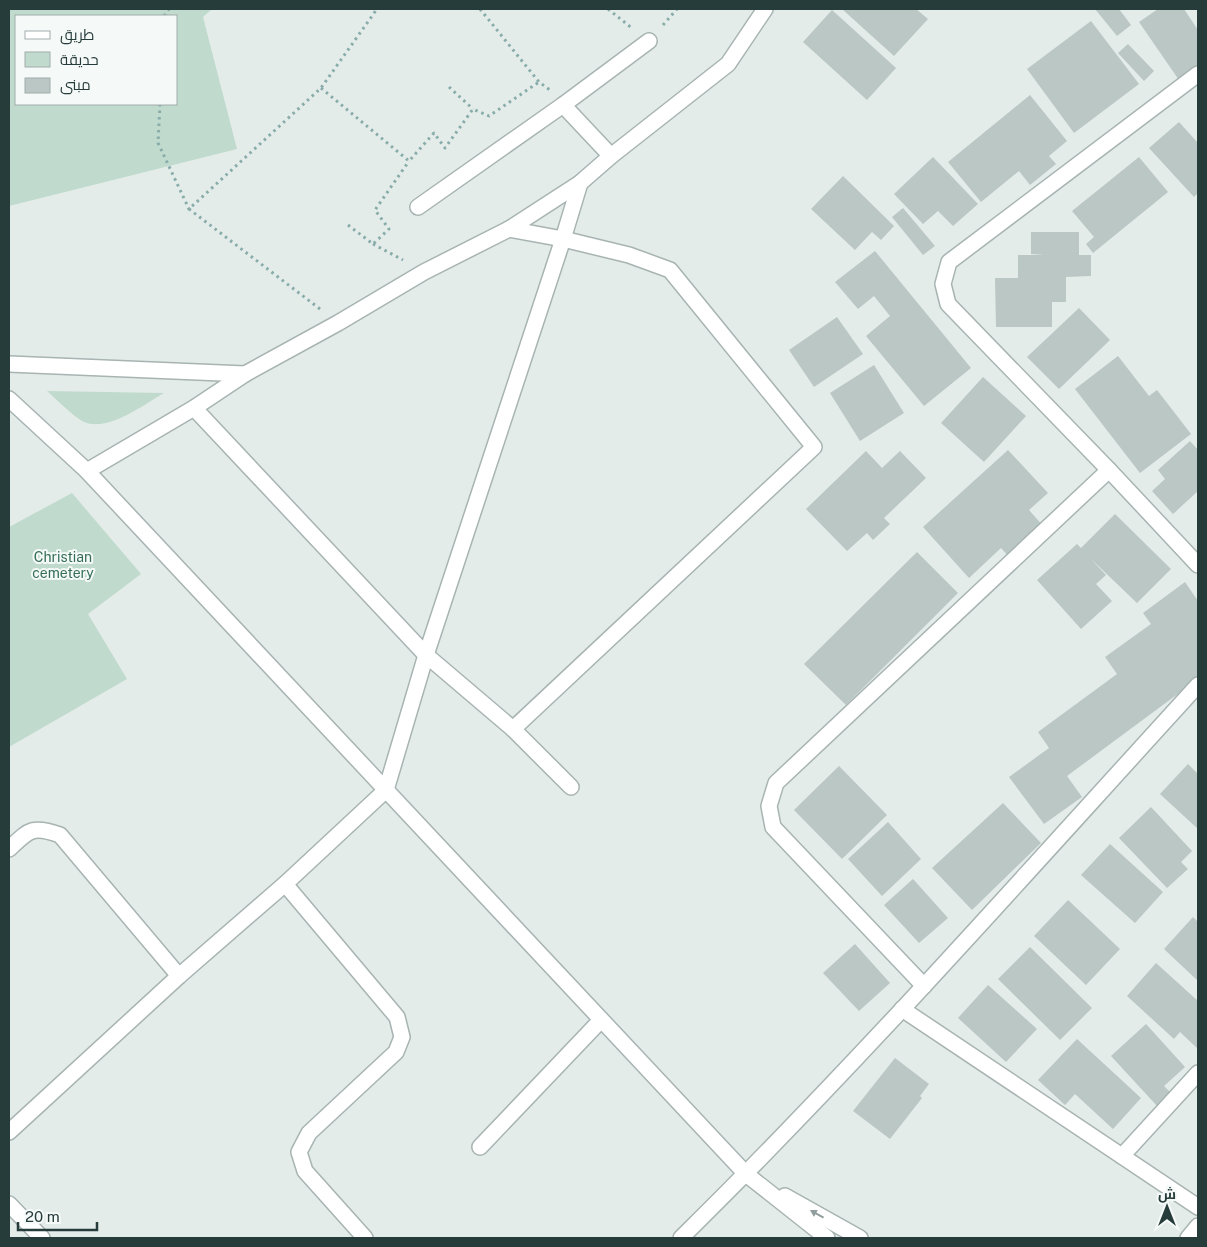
<svg xmlns="http://www.w3.org/2000/svg" width="1207" height="1247" viewBox="0 0 1207 1247" font-family="'Public Sans',Cairo,sans-serif">
	<rect width="100%" height="100%" fill="#e4ecea"/>
	<g fill="#c0dbcd" fill-rule="evenodd">
		<path d="M9 9H212L203 17 237 149 9 206ZM16 16H176V104H16Z"/>
		<path d="M47 391 164 393C143 405 106 434 82 421 72 415 56 399 47 391Z"/>
		<polygon points="72,493 141,574 88,614 127,679 9,747 9,527"/>
	</g>
	<g fill="#bac7c4">
		<polygon points="842,9 916,9 928,19 894,56"/>
		<polygon points="1095,9 1119,9 1131,25 1117,36"/>
		<polygon points="1158,9 1184,9 1198,30 1198,71 1181,83 1139,22"/>
		<polygon points="832,10 896,68 867,100 803,42"/>
		<polygon points="1091,21 1139,84 1074,133 1027,69"/>
		<polygon points="1128,44 1154,71 1144,81 1118,53"/>
		<polygon points="1030,95 1067,141 1049,156 1056,164 1030,185 1019,171 981,202 948,162"/>
		<polygon points="1179,122 1198,143 1198,193 1194,197 1149,148"/>
		<polygon points="933,157 978,204 953,226 938,211 923,224 894,194"/>
		<polygon points="1139,157 1168,192 1093,253 1086,244 1094,237 1072,211"/>
		<polygon points="843,176 894,226 881,240 872,232 855,250 811,209"/>
		<polygon points="903,208 935,246 923,255 892,217"/>
		<polygon points="1031,232 1079,232 1079,255 1091,255 1091,276 1066,277 1066,302 1052,302 1052,327 996,327 995,278 1018,278 1018,255 1044,255 1031,254"/>
		<polygon points="875,251 971,368 924,406 866,336 890,316 874,296 858,309 835,282"/>
		<polygon points="1079,308 1110,340 1059,389 1027,357"/>
		<polygon points="837,317 863,354 814,387 789,350"/>
		<polygon points="1118,356 1149,396 1157,390 1191,434 1140,473 1075,389"/>
		<polygon points="874,365 904,413 860,441 830,393"/>
		<polygon points="983,377 1026,416 984,462 941,423"/>
		<polygon points="1190,441 1198,450 1198,491 1173,514 1152,491 1165,479 1158,470"/>
		<polygon points="1008,450 1048,493 1029,510 1044,527 1010,558 1001,548 969,578 923,527"/>
		<polygon points="866,451 882,468 900,451 926,478 884,518 890,524 873,540 867,533 847,551 806,509"/>
		<polygon points="1115,514 1171,569 1137,603 1090,558 1106,575 1096,584 1112,601 1081,629 1037,580 1077,544 1081,548"/>
		<polygon points="917,552 958,593 846,705 804,664"/>
		<polygon points="1185,582 1198,601 1198,679 1067,776 1082,797 1044,824 1009,777 1049,748 1038,732 1117,674 1105,657 1151,624 1143,613"/>
		<polygon points="1188,764 1198,774 1198,829 1160,794"/>
		<polygon points="839,766 887,815 842,859 794,810"/>
		<polygon points="1003,803 1041,843 972,910 932,868"/>
		<polygon points="1151,807 1192,851 1181,862 1188,869 1167,888 1119,838"/>
		<polygon points="888,822 921,859 882,896 848,859"/>
		<polygon points="1110,844 1163,892 1135,923 1081,875"/>
		<polygon points="913,879 948,918 919,943 884,905"/>
		<polygon points="1068,900 1120,949 1086,985 1034,936"/>
		<polygon points="1193,917 1198,922 1198,981 1164,949"/>
		<polygon points="855,944 890,983 859,1011 823,973"/>
		<polygon points="1030,947 1092,1008 1060,1040 998,979"/>
		<polygon points="1156,963 1198,1001 1198,1049 1180,1032 1174,1039 1127,996"/>
		<polygon points="988,985 1037,1029 1006,1062 958,1018"/>
		<polygon points="1146,1024 1185,1067 1164,1086 1172,1094 1158,1107 1111,1056"/>
		<polygon points="1077,1039 1141,1098 1113,1129 1075,1094 1065,1105 1038,1080"/>
		<polygon points="895,1058 929,1084 920,1096 922,1098 890,1139 853,1111"/>
	</g>
	<g fill="none" stroke-linecap="round" stroke-linejoin="round">
		<g stroke="#a7b4b2" stroke-width="18">
			<g id="minor">
				<polyline points="1198,74 949,262 943,284 948,304 1109,470 1198,565"/>
				<polyline points="563,105 611,156"/>
				<polyline points="418,207 563,105 649,41"/>
				<polyline points="509,229 563,239 629,255 670,270 814,447 513,729"/>
				<polyline points="9,364 245,374"/>
				<polyline points="9,399 87,471 746,1174 827,1238"/>
				<polyline points="194,408 426,655 513,729 571,787"/>
				<polyline points="87,471 194,408 245,374 338,323 424,272 509,229 580,183 611,156 728,64 765,9"/>
				<path d="M9 849C29 830 32 825 60 835L179 976"/>
				<polyline points="285,884 397,1017 402,1037 396,1052 309,1133 299,1152 305,1171 365,1238"/>
				<polyline points="924,986 773,827 769,806 776,783 1109,470"/>
				<polyline points="902,1009 1198,1207"/>
				<polyline points="9,1132 179,976 285,884 386,790 426,655 563,239 580,183"/>
				<polyline points="480,1147 601,1020"/>
				<polyline points="1122,1156 1198,1073"/>
				<polyline points="785,1196 860,1238"/>
				<polyline points="9,1204 42,1238"/>
				<path d="M681 1238C861 1061 1028 871 1198 685"/>
				<polyline points="1188,1238 1198,1226"/>
			</g>
		</g>
		<g stroke="#88aca9" stroke-width="3" stroke-dasharray="2.5 4" stroke-linecap="butt">
			<polyline points="480,9 539,82 550,90"/>
			<polyline points="608,9 633,29"/>
			<polyline points="164,16 169,9"/>
			<polyline points="663,25 677,9"/>
			<polyline points="449,87 473,109"/>
			<polyline points="321,88 409,161 434,133 445,148 473,109 489,116 539,82"/>
			<polyline points="160,104 158,143 189,209"/>
			<polyline points="348,225 373,244 389,229 375,210 409,161"/>
			<polyline points="373,244 403,260"/>
			<polyline points="320,309 189,209 321,88 377,9"/>
		</g>
		<use href="#minor" stroke="#fff" stroke-width="15"/>
	</g>
	<defs><path id="oneway-solid" d="M-6-.8H1V-3.2L6.5 0L1 3.2V.8H-6Z" transform="scale(1.25)"/></defs>
	<use fill="#929e9d" href="#oneway-solid" transform="translate(817 1214) rotate(-151)"/>
	<g text-anchor="middle" dominant-baseline="central" stroke-width="4" stroke-linejoin="round" paint-order="stroke">
		<g font-size="14" fill="#346e58" stroke="#f5f9f8">
			<text x="63" y="557">Christian<tspan x="63" dy="16">cemetery</tspan></text>
		</g>
	</g>
	<rect width="1207" height="1247" fill="none" stroke="#263c3b" stroke-width="20"/>
	<rect x="15" y="15" width="162" height="90" fill="#f5f9f8" stroke="#a2adac"/>
	<rect x="25" y="31" width="25" height="8" fill="#ffffff" stroke="#a2adac"/>
	<text x="60" y="40" font-size="15" fill="#263c3b">طريق</text>
	<rect x="25" y="52" width="25" height="15" fill="#c0dbcd" stroke="#a2adac"/>
	<text x="60" y="65" font-size="15" fill="#263c3b">حديقة</text>
	<rect x="25" y="78" width="25" height="15" fill="#bac7c4" stroke="#a2adac"/>
	<text x="60" y="90" font-size="15" fill="#263c3b">مبنى</text>
	<g transform="translate(1167 1207)" stroke="#f5f9f8" stroke-width="4" paint-order="stroke">
	<path d="M0-4L9 19L0 12L-9 19Z" fill="#263c3b"/>
	<text y="-8" font-size="14" font-weight="bold" text-anchor="middle" fill="#263c3b">ش</text>
	</g>
	<path d="M18 1222v8h79v-8" fill="none" stroke="#263c3b" stroke-width="2.5"/>
	<text x="25" y="1222" font-size="15" fill="#263c3b" stroke="#f5f9f8" stroke-width="4" paint-order="stroke">20 m</text>
</svg>
